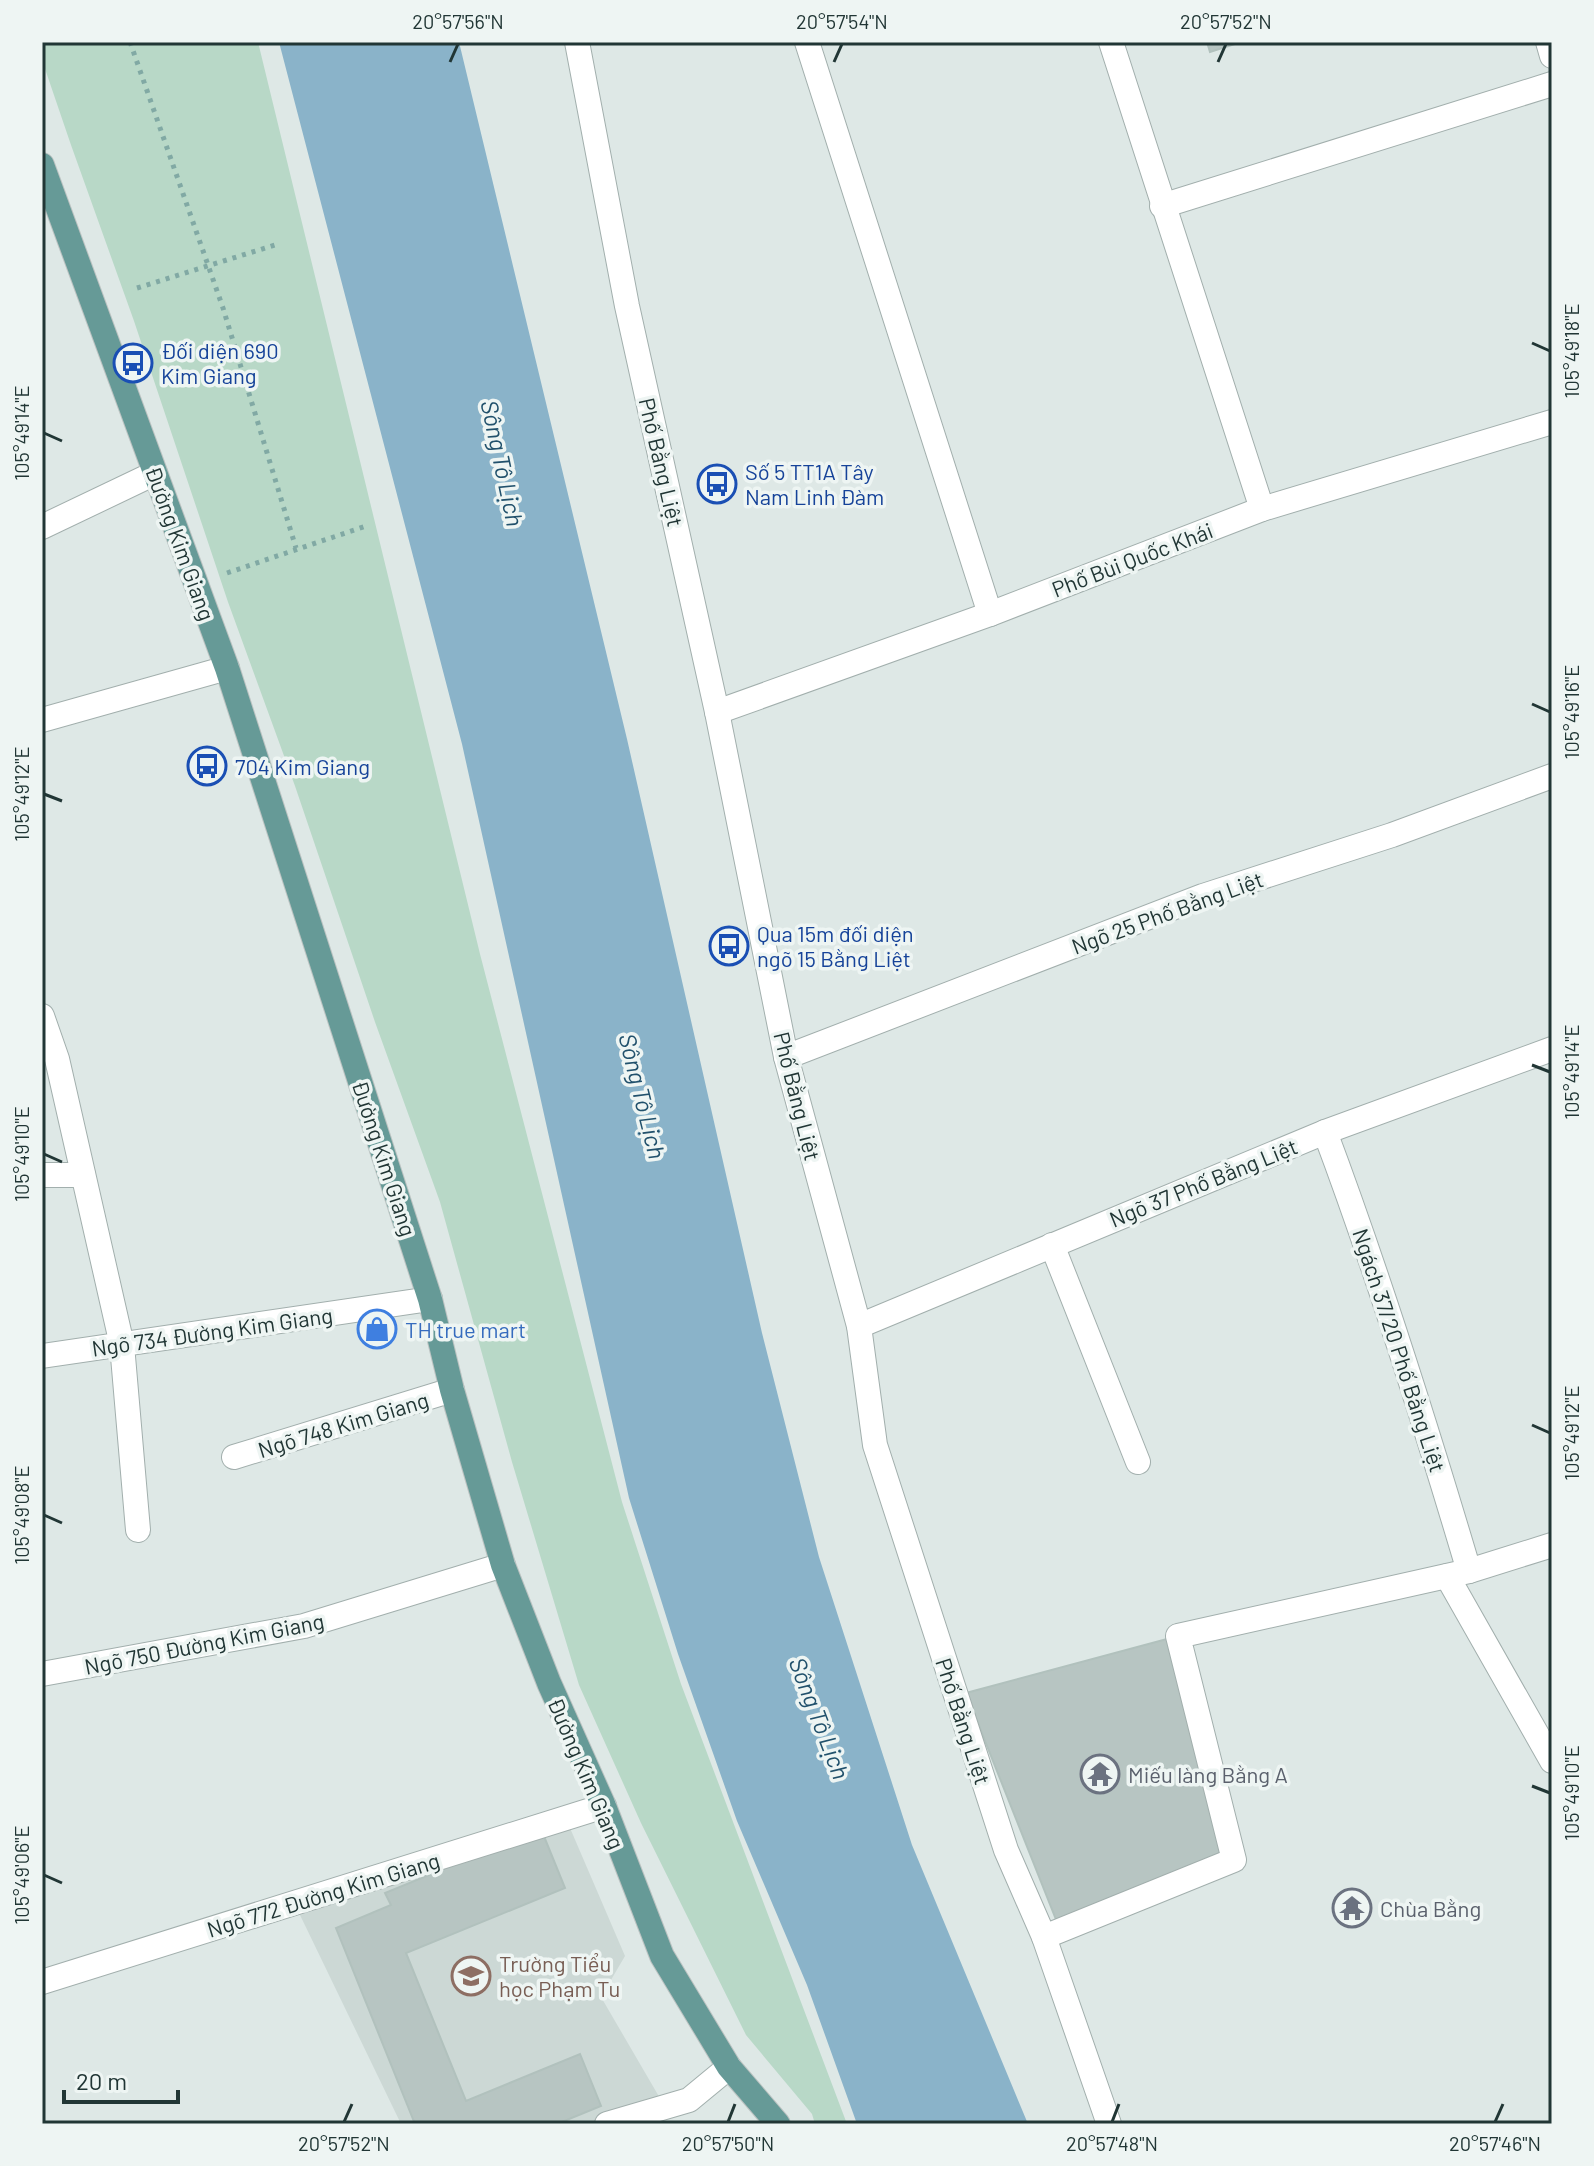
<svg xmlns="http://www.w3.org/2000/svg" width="1594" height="2166" viewBox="0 0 1594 2166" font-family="Barlow,sans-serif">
	<rect width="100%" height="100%" fill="#dee8e6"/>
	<polygon fill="#ccd8d5" points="570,1828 625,1956 601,1997 661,2100 585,2124 401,2124 300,1915"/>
	<polygon fill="#b8d8c7" points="42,42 258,42 480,954 622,1502 681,1684 847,2124 815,2124 812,2114 746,2035 641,1823 579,1685 512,1462 440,1202 375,1022 295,786 228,602 134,321 71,145 42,60"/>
	<polygon fill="#8ab3c9" points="279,42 459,42 627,739 762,1333 819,1557 912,1845 1028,2124 857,2124 807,1985 737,1821 678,1654 629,1498 462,744"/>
	<g fill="#b7c5c2" stroke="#b1c1bd" stroke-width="2">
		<polygon points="1207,42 1241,42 1210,52"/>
		<polygon points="1167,1639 1223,1854 1057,1922 966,1693"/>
		<polygon points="541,1829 565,1888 406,1953 466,2101 580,2054 601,2106 557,2124 415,2124 336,1928 391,1905 385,1893"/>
	</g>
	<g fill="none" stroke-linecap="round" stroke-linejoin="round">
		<g stroke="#a2afad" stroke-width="26">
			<g id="minor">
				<polyline points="577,42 627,306 717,712 786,1057 859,1326 875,1445 1006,1850 1044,1937 1109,2124"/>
				<polyline points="807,42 990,614"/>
				<polyline points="1111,42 1262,509"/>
				<polyline points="1548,42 1552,56"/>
				<polyline points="1162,206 1552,84"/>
				<polyline points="42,527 155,473"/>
				<polyline points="717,712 990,614 1262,509 1552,422"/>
				<polyline points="42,720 227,668"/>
				<polyline points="42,1016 57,1059 122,1345 138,1530"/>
				<polyline points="786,1057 1203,896 1392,835 1552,776"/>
				<path d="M1325 1132C1379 1276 1425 1423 1469 1571"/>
				<polyline points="42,1175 83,1175"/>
				<polyline points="1052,1245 1138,1462"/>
				<polyline points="859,1326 1325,1132 1552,1049"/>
				<polyline points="42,1356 430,1299"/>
				<polyline points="234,1457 452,1390"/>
				<polyline points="1447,1576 1552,1761"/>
				<polyline points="42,1674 304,1626 503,1565"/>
				<polyline points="1044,1937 1234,1860 1178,1636 1469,1571 1552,1545"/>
				<polyline points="42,1982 604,1806"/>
				<polyline points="607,2124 689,2100 729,2067"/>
			</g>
		</g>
		<g stroke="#bcc3c2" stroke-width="26">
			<polyline id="major" points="42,165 227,668 430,1299 452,1390 503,1565 549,1683 604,1806 662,1956 729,2067 778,2124"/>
		</g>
		<g stroke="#81a9a4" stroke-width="5" stroke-dasharray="4 6" stroke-linecap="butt">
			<polyline points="130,42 223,308 296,548"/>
			<polyline points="137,288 278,244"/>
			<polyline points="227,573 369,525"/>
		</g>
		<use href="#minor" stroke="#fff" stroke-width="24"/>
		<use href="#major" stroke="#669a97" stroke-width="24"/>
	</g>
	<path fill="none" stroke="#213635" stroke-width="3" d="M450 62 458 44M834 62 842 44M1218 62 1226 44M1532 343 1550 351M44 433 62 441M1532 704 1550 712M44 794 62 801M1532 1065 1550 1072M44 1154 62 1162M1532 1425 1550 1433M44 1515 62 1523M1532 1786 1550 1793M44 1875 62 1883M344 2122 352 2104M728 2122 735 2104M1112 2122 1119 2104M1495 2122 1503 2104"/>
	<defs>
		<g id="bus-ring" transform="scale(2)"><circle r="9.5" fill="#eef5f3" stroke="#1a4fb4" stroke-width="1.5"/><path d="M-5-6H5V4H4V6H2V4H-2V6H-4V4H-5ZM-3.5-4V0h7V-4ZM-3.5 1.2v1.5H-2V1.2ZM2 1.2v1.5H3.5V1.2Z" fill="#1a4fb4"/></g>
		<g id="shop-ring" transform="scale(2)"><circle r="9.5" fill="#eef5f3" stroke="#3f7fe0" stroke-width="1.5"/><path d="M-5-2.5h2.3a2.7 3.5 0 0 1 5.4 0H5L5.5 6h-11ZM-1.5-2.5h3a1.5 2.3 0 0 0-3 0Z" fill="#3f7fe0"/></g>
		<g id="temple-ring" transform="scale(2)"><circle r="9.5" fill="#eef5f3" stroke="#6b7280" stroke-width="1.5"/><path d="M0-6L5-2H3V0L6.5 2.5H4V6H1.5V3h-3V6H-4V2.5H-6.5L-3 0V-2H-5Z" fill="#6b7280"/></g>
		<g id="school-ring" transform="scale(2)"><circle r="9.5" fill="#eef5f3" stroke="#8d6e63" stroke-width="1.5"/><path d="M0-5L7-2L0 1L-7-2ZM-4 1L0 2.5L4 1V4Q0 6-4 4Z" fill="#8d6e63"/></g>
	</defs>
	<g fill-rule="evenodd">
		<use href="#bus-ring" x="133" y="363"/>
		<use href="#bus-ring" x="717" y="484"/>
		<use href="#bus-ring" x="207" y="766"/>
		<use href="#bus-ring" x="729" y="946"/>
		<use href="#shop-ring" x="377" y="1329"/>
		<use href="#temple-ring" x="1100" y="1774"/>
		<use href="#temple-ring" x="1352" y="1908"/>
		<use href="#school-ring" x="471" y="1976"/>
	</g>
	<g text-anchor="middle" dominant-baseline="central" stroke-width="7" stroke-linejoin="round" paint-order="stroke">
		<g font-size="22" fill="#164399" stroke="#eef5f3" text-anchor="start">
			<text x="161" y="350">Đối diện 690<tspan x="161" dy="25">Kim Giang</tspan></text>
			<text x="745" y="471">Số 5 TT1A Tây<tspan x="745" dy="25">Nam Linh Đàm</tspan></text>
			<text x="235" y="766">704 Kim Giang</text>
			<text x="757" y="933">Qua 15m đối diện<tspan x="757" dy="25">ngõ 15 Bằng Liệt</tspan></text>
		</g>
		<g font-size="22" fill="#213635" stroke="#eef5f3">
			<text transform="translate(662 462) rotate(77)">Phố Bằng Liệt</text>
			<text transform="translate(181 543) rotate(70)">Đường Kim Giang</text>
			<text transform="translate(1132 559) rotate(-21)">Phố Bùi Quốc Khái</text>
			<text transform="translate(1167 912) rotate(-20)">Ngõ 25 Phố Bằng Liệt</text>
			<text transform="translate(798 1096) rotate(76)">Phố Bằng Liệt</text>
			<text transform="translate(385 1158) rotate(72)">Đường Kim Giang</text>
			<text transform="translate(1203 1182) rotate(-22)">Ngõ 37 Phố Bằng Liệt</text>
			<text transform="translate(212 1331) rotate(-8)">Ngõ 734 Đường Kim Giang</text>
			<text transform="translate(1400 1350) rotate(72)">Ngách 37/20 Phố Bằng Liệt</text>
			<text transform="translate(343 1424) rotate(-17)">Ngõ 748 Kim Giang</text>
			<text transform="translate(204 1643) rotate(-11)">Ngõ 750 Đường Kim Giang</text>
			<text transform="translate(964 1721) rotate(72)">Phố Bằng Liệt</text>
			<text transform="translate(587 1773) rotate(67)">Đường Kim Giang</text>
			<text transform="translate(323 1894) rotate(-17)">Ngõ 772 Đường Kim Giang</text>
		</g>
		<g font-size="22" fill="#366cbe" stroke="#eef5f3" text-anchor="start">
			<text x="405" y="1329">TH true mart</text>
		</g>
		<g font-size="22" fill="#5b616d" stroke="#eef5f3" text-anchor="start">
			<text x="1128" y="1774">Miếu làng Bằng A</text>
			<text x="1380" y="1908">Chùa Bằng</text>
		</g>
		<g font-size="22" fill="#785e54" stroke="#eef5f3" text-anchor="start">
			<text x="499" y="1963">Trường Tiểu<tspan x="499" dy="25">học Phạm Tu</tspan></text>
		</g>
		<g font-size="24" font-style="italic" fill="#21516c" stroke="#eef5f3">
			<text transform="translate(503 463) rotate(78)">Sông Tô Lịch</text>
			<text transform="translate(643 1096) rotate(76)">Sông Tô Lịch</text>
			<text transform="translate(820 1718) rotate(69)">Sông Tô Lịch</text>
		</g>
	</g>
	<rect width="1594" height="2166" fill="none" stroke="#eef5f3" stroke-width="88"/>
	<path d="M64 2090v12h114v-12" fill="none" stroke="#213635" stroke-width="4"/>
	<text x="76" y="2090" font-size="24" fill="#213635" stroke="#eef5f3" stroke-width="6" paint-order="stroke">20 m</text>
	<rect x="44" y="44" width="1506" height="2078" fill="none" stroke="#213635" stroke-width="3"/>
	<g font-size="20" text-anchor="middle" fill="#213635">
		<text x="458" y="29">20°57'56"N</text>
		<text x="842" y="29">20°57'54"N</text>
		<text x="1226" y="29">20°57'52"N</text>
		<text transform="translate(1572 351) rotate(-90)" y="7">105°49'18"E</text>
		<text transform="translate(22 433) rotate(-90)" y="7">105°49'14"E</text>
		<text transform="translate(1572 712) rotate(-90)" y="7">105°49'16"E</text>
		<text transform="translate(22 794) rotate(-90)" y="7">105°49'12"E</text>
		<text transform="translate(1572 1072) rotate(-90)" y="7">105°49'14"E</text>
		<text transform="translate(22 1154) rotate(-90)" y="7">105°49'10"E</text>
		<text transform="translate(1572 1433) rotate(-90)" y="7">105°49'12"E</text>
		<text transform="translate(22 1515) rotate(-90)" y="7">105°49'08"E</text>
		<text transform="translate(1572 1793) rotate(-90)" y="7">105°49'10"E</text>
		<text transform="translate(22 1875) rotate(-90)" y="7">105°49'06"E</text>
		<text x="344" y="2151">20°57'52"N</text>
		<text x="728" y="2151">20°57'50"N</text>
		<text x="1112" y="2151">20°57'48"N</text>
		<text x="1495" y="2151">20°57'46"N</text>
	</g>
</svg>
